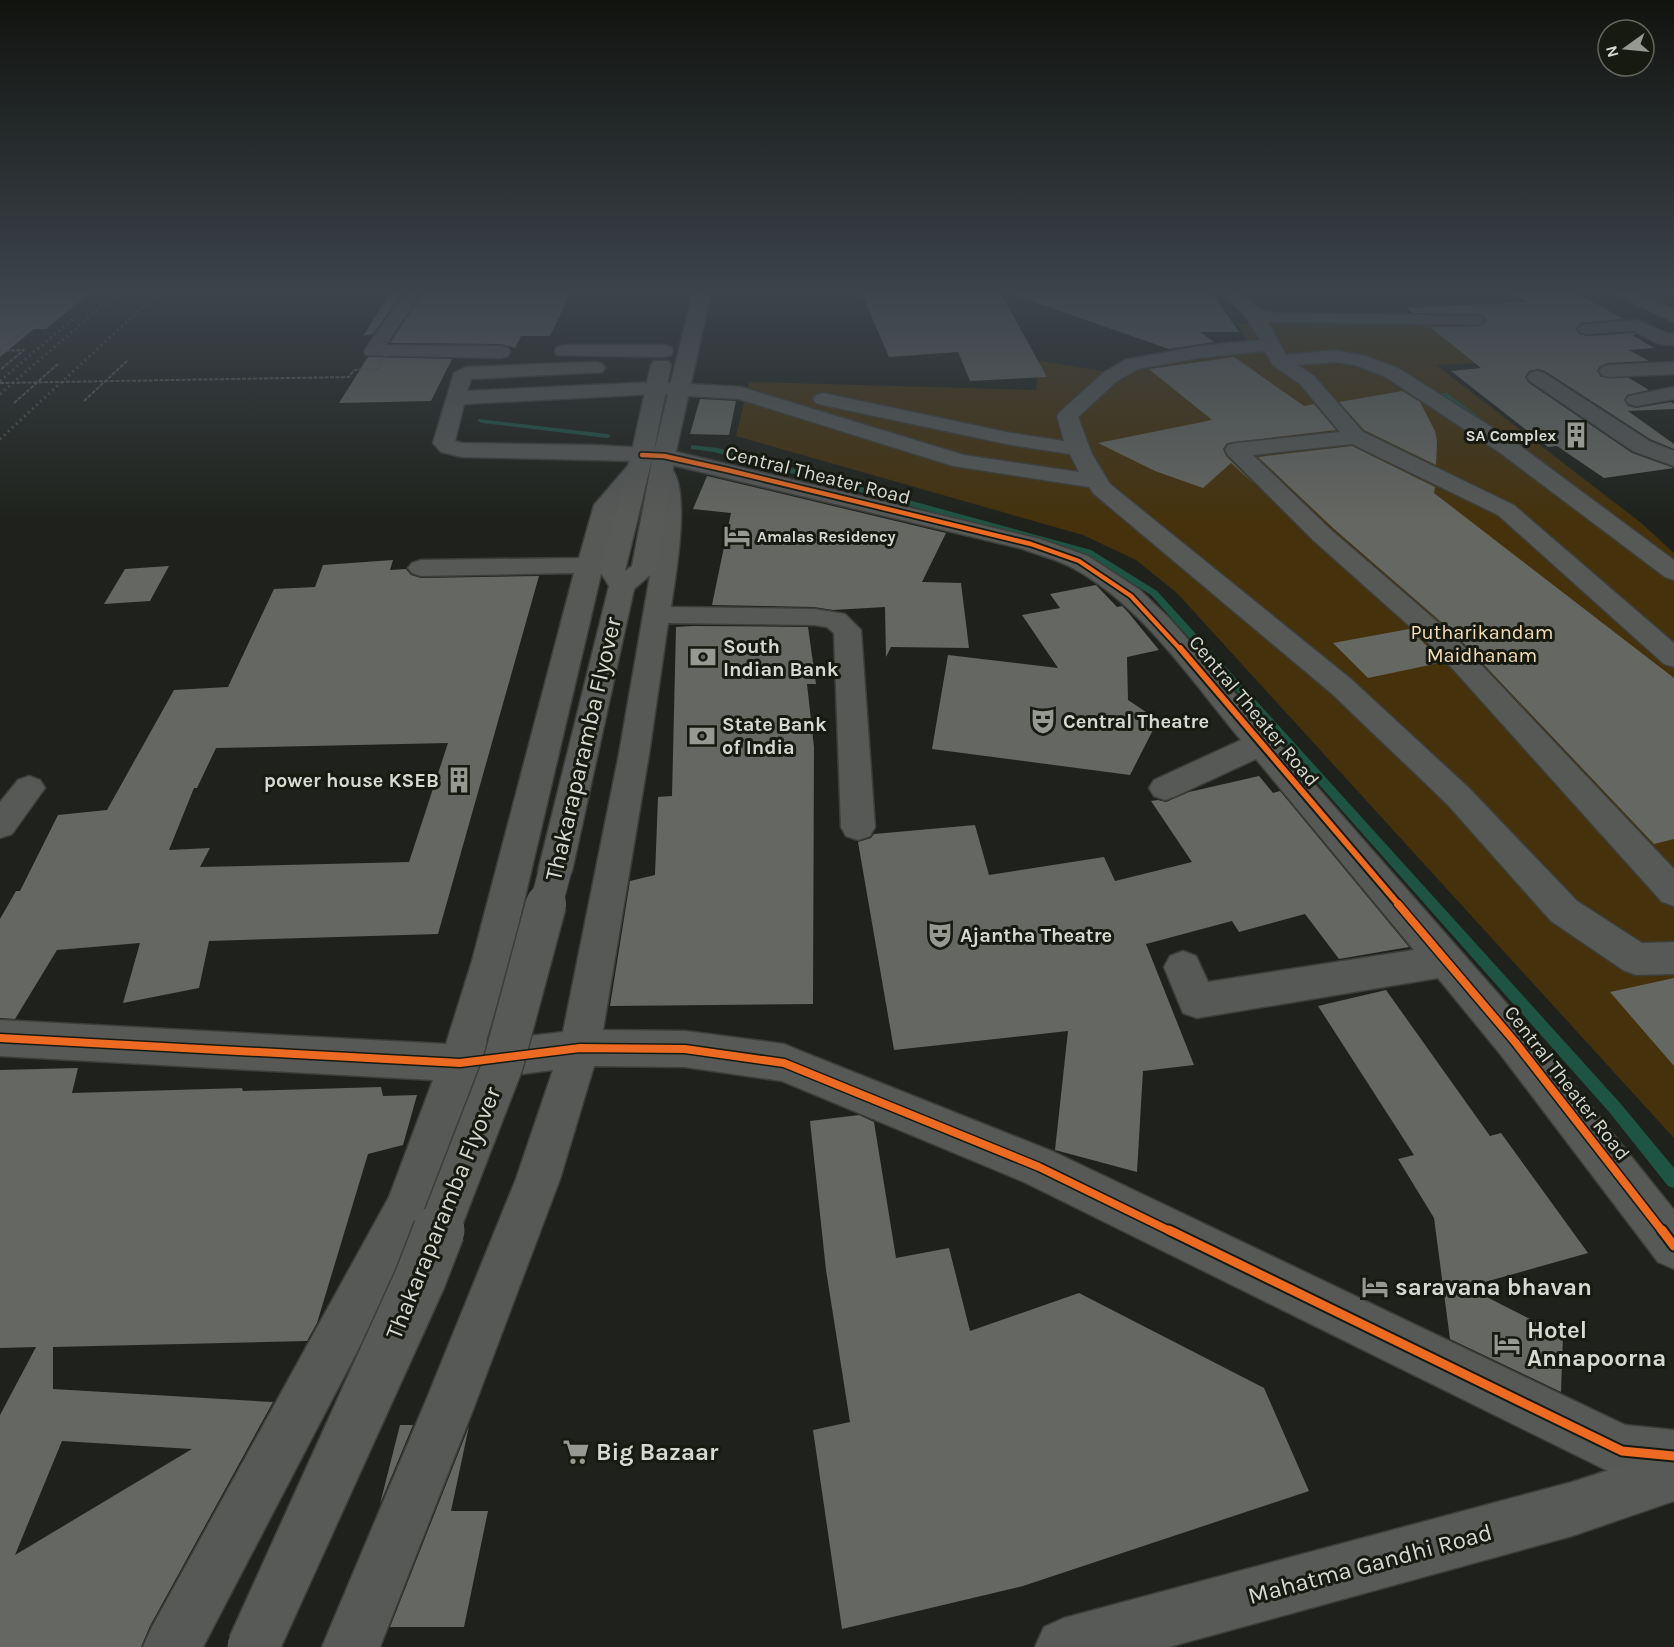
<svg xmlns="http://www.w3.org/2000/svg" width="1674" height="1647" viewBox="0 0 1674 1647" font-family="Karla,sans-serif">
	<rect width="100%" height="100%" fill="#1f221c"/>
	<polygon fill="#45320c" points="1237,323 1511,325 1559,359 1436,365 1640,522 1674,553 1674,1138 1177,593 1136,560 1083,535 736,436 749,382 1036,390 1040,361 1109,372 1250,347"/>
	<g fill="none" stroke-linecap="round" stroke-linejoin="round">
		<g fill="#1e5444" fill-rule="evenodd">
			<polygon points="1441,393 1447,393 1486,422 1479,424 1441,397"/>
			<polygon points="479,419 607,434 611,436 607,438 482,423 478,421"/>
			<polygon points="691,445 718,448 1091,550 1157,591 1620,1103 1674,1168 1674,1188 1668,1186 1610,1113 1151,595 1085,554 714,452 691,449"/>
		</g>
	</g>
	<g fill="#656762" fill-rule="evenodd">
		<polygon points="39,292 91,292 46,329 34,329 0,357 0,296 35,296"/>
		<polygon points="391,292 403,292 373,334 363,336"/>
		<polygon points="424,292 571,292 550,336 521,336 515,348 501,344 390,343"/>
		<polygon points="861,292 1000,292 1047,377 970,381 958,352 889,357"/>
		<polygon points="1018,292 1211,292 1239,332 1200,332 1214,342 1169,349 1017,296"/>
		<polygon points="1508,292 1574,292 1624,319 1581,323 1576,329 1579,334 1587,336 1633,333 1636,335 1632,335 1654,348 1629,350 1649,361 1608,363 1600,366 1597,371 1601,377 1629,378 1649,390 1627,395 1624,400 1628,406 1636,408 1671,402 1674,404 1674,409 1628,411 1674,444 1674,449 1650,439 1545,371 1538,369 1529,371 1525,377 1529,383 1632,453 1674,468 1604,478 1557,446 1548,447 1451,371 1481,368 1430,327 1481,326 1486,320 1483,315 1413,313 1407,308 1527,302"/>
		<polygon points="368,357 452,359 431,401 339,403"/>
		<polygon points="1234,357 1304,406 1314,404 1336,430 1227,443 1223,449 1226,456 1254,484 1231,463 1203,488 1155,471 1098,443 1212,420 1149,369"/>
		<polygon points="1402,391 1420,402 1435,431 1437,441 1436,465 1364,430 1339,402"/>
		<polygon points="700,399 736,401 729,435 690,434"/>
		<polygon points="1352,446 1435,487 1434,493 1674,678 1674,839 1654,844 1455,634 1333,528 1258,457"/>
		<polygon points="707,476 946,533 922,582 961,583 969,648 891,647 886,657 885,607 833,610 814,607 712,605 731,513 693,509"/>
		<path d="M393 560 390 570 406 569 411 575 421 578 539 576 438 934 209 941 199 988 123 1003 140 943 57 950 15 1019 0 1018V919L16 891H20L58 815 107 810 174 690 228 687 274 589 315 587 323 565ZM448 743 409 862 200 867 210 848 169 850 194 788H197L216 748Z"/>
		<polygon points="169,566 150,601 104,604 125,569"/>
		<polygon points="1096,585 1117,607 1122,606 1127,611 1159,650 1127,657 1128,700 1146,712 1153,730 1130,775 932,749 948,655 1058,668 1022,615 1060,608 1050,594"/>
		<polygon points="693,626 808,627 816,684 807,684 814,747 813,1004 610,1006 630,881 655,875 658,797 672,796 676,627"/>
		<polygon points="1409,629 1444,662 1368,678 1333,643"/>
		<polygon points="1259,776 1273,793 1280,791 1409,947 1339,959 1305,914 1239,932 1232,921 1146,944 1194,1065 1143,1071 1137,1172 1055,1150 1068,1031 894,1050 858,842 871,838 874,834 975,825 989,875 1104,857 1115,881 1192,862 1151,801 1158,800 1166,802 1189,792"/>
		<polygon points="1674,978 1674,1066 1610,992"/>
		<polygon points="1386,990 1490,1136 1501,1133 1588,1253 1467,1287 1563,1336 1561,1392 1450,1339 1434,1218 1398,1159 1414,1155 1318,1006"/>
		<path d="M78 1068 72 1093 242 1088 243 1091 381 1087 383 1096 417 1095 403 1145 368 1154 317 1323 307 1341 53 1347V1389L273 1402 150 1626 141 1647H0V1415L36 1347 0 1348V1070ZM62 1441 192 1449 15 1555Z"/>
		<polygon points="859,1115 874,1122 896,1258 949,1248 970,1331 1079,1293 1264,1388 1309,1491 1023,1586 842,1629 813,1430 850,1422 826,1270 810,1121"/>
		<polygon points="400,1425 413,1425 380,1504"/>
		<polygon points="469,1426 451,1511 488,1511 464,1627 390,1627"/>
	</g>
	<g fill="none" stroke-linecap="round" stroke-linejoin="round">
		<g stroke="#3c3e3a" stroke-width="3">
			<g id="minor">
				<polygon points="405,292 422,292 386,345 501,346 508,348 510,352 508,356 501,358 366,355 364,351"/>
				<path d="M1223 292H1240L1260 310 1275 313 1481 316 1484 320 1481 324 1475 325 1268 322 1286 355 1335 350 1366 356 1398 368 1515 442 1674 560V580L1665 577 1499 452 1384 376 1355 365 1335 362 1298 365 1314 376 1363 432 1514 505 1674 643V667L1664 664 1498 515 1352 444 1253 455 1331 530 1454 636 1674 869V906L1662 902 1434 648 1313 540 1228 455 1225 450 1228 445 1236 443 1340 432 1300 384 1273 365 1265 351 1199 358 1138 369 1117 381 1078 417 1092 454 1110 484 1351 679 1469 788 1577 901 1642 943 1674 942V974L1636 975 1623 970 1551 921 1447 804 1331 693 1094 494 1089 487 953 466 739 399 655 394 464 404 455 441 462 443 595 445 664 449 1040 539 1088 556 1140 590 1170 619 1529 1029 1674 1210V1269L1658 1262 1501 1055 1438 978 1197 1018 1183 1013 1164 967 1170 956 1183 951 1196 956 1208 982 1414 950 1256 759 1176 796 1165 800 1154 796 1149 788 1154 780 1241 740C1190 679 1142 605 1071 567 1056 559 1038 555 1023 549L664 463C695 473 675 578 671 607L814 609 845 614 861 630 875 827 870 836 858 840 846 836 841 827 834 633 827 627 814 625 668 623 649 754 603 1030 685 1031 784 1044 798 1050 1054 1152 1625 1425 1674 1430V1482L1622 1477 1604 1469 1024 1182 782 1081 685 1067 594 1066 560 1179 474 1407 380 1647H322L427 1398 516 1179 553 1070 474 1080 423 1225 203 1647H143L152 1627 389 1197 433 1080 0 1056V1020L446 1044 472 961 574 573 421 576 412 573 408 568 412 563 421 560 579 558 594 505 631 462 636 461 462 457 441 452 433 443 454 373 466 367 595 362 602 364 605 368 602 372 471 379 467 391 655 382 741 387 964 455 1079 472 1070 454 1011 445 823 405 816 403 813 399 816 395 823 393 1011 433 1064 441 1057 416 1060 412 1103 373 1125 360 1199 346 1260 340 1247 318ZM643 461 661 462 654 464 651 469 658 496 654 552 619 754 563 1032 486 1041 510 961 617 506 650 467Z"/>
				<polygon points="1614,292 1636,292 1674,310 1674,322 1617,296"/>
				<polygon points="1636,320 1669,334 1674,333 1674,345 1659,344 1633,331 1587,334 1581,333 1578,329 1581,325 1587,324"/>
				<polygon points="564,345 664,345 671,347 673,351 671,355 664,357 557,355 555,351 557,347"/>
				<polygon points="1674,362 1674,374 1609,377 1602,375 1599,371 1602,367 1609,365"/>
				<polygon points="1537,371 1544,373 1649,441 1674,451 1674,466 1633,451 1530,381 1527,377 1530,373"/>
				<polygon points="1674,387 1674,399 1636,406 1629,404 1626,400 1629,396"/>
				<polygon points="29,776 40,780 45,788 12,834 0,838 0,802 18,780"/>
			</g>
		</g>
		<g stroke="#3c3e3a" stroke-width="3">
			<g id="major">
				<polygon points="693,292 711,292 675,456 657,569 634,589 572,871 567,881 555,885 543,881 538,871 609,586 599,570 631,455 651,365 654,361 668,361 671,365 653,455 625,571 632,566 653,456"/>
				<polygon points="1674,1449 1674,1501 1572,1536 1169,1647 1035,1647 1044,1627 1064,1618 1572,1482"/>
			</g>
		</g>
		<g stroke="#5b5d5a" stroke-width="2" stroke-dasharray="4 1.5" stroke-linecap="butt">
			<polyline points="0,350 73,292"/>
			<polyline points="0,351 24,350 0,370"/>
			<polyline points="84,401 128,360"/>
			<polyline points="14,403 59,363"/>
		</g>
		<use href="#minor" fill="#575957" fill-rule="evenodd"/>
		<use href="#major" fill="#585a57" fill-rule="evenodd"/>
		<g stroke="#565855" stroke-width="3" stroke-dasharray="1.5 4" stroke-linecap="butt">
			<polyline points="0,381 75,317"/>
			<polyline points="0,394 118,292"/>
			<polyline points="0,439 159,292"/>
		</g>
		<g stroke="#3c3e3a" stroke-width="34" stroke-linecap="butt">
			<polyline id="major-bridge-far2" points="546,905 555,871"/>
		</g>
		<g stroke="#3c3e3a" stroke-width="43" stroke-linecap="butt">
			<polyline id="major-bridge-far1" points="438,1232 503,1064 546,904"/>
		</g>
		<g stroke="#3c3e3a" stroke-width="54" stroke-linecap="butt">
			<polyline id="major-bridge" points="253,1647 420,1279 439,1230"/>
		</g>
		<polyline stroke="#5b5d5a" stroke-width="2" stroke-dasharray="4 1.5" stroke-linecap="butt" points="0,383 349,377 354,370 378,369 386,355"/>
		<use href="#major-bridge-far2" stroke="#585a57" stroke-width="32"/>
		<use href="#major-bridge-far1" stroke="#585a57" stroke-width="40"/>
		<use href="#major-bridge" stroke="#585a57" stroke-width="51"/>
		<g stroke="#171a11" stroke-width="8">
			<polyline id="cycleway-far3" points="642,455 664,456 727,470 1031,544 1079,561 1131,596 1181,650"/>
		</g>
		<g stroke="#171a11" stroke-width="10">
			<polyline id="cycleway-far2" points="1180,648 1399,905"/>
		</g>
		<g stroke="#171a11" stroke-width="11">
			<g id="cycleway-far1">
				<polyline points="1398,904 1515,1042 1663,1232"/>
				<polyline points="0,1038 460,1063 580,1048 685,1049 784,1063 1039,1167 1172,1232"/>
			</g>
		</g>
		<g stroke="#171a11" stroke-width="13">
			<g id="cycleway">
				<polyline points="1169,1230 1622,1451 1674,1456"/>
				<polyline points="1662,1230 1674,1246"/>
			</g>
		</g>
		<use href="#cycleway-far3" stroke="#ed6a23" stroke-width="4.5"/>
		<use href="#cycleway-far2" stroke="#ed6a23" stroke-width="6"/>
		<use href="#cycleway-far1" stroke="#ed6a23" stroke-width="8"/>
		<use href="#cycleway" stroke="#ed6a23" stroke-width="9"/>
	</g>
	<linearGradient id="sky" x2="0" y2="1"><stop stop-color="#11130f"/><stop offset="0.56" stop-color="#3c444b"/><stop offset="1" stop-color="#3c444b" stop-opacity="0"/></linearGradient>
	<rect width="1674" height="522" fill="url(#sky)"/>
	<defs>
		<g id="building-bare" transform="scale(2.07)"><path d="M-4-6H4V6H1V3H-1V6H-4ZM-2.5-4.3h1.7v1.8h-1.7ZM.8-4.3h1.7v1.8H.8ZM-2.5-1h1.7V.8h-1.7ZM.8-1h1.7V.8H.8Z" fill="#969892" stroke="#171a11" stroke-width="2.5" paint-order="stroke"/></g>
		<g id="hotel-bare" transform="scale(2.07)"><path d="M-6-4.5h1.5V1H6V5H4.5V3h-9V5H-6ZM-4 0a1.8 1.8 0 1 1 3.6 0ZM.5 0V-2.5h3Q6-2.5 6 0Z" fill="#969892" stroke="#171a11" stroke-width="2.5" paint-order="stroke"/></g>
		<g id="bank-bare" transform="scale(2.07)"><path d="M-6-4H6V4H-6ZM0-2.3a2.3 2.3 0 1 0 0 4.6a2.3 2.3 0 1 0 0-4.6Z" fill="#969892" stroke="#171a11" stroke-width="2.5" paint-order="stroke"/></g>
		<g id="theatre-bare" transform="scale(2.07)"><path d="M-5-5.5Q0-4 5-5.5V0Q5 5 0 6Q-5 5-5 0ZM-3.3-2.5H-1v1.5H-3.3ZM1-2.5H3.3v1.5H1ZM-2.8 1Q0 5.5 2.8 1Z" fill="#969892" stroke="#171a11" stroke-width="2.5" paint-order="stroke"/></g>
		<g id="supermarket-bare" transform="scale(2.07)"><path d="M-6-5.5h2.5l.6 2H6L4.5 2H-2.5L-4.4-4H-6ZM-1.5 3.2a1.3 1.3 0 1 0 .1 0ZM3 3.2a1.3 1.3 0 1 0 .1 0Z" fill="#969892" stroke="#171a11" stroke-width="2.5" paint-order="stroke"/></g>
	</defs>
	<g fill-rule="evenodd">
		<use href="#building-bare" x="1576" y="435"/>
		<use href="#hotel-bare" x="737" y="536"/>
		<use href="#bank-bare" x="703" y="657"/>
		<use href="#theatre-bare" x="1043" y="721"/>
		<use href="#bank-bare" x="702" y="736"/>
		<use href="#building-bare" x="459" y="780"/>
		<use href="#theatre-bare" x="940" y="935"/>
		<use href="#hotel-bare" x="1375" y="1287"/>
		<use href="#hotel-bare" x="1507" y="1344"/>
		<use href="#supermarket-bare" x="576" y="1452"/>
	</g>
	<g text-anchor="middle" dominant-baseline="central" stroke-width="6" stroke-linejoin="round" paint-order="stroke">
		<g font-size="16" font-weight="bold" fill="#d6d8d2" stroke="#171a11" text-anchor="end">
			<text x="1556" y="435">SA Complex</text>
			<text x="757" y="536" text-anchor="start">Amalas Residency</text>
		</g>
		<g font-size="20" fill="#d6d8d2" stroke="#171a11">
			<text transform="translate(818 475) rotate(14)">Central Theater Road</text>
			<text transform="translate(1254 711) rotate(50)">Central Theater Road</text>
			<text transform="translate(1567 1083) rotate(52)">Central Theater Road</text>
		</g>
		<g font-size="20" fill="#f5ddb6" stroke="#171a11">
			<text x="1482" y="632">Putharikandam<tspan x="1482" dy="23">Maidhanam</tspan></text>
		</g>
		<g font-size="20" font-weight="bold" fill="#d6d8d2" stroke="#171a11" text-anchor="start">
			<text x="723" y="646">South<tspan x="723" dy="23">Indian Bank</tspan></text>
			<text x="1063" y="721">Central Theatre</text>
			<text x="722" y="724">State Bank<tspan x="722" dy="23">of India</tspan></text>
			<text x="439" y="780" text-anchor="end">power house KSEB</text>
			<text x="960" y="935">Ajantha Theatre</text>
		</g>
		<g font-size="24" fill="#d6d8d2" stroke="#171a11">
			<text transform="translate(583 749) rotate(-77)">Thakaraparamba Flyover</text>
			<text transform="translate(443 1213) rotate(-68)">Thakaraparamba Flyover</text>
			<text transform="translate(1370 1564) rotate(-15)">Mahatma Gandhi Road</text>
		</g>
		<g font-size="24" font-weight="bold" fill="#d6d8d2" stroke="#171a11" text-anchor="start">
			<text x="1395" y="1287">saravana bhavan</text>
			<text x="1527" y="1330">Hotel<tspan x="1527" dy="28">Annapoorna</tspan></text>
			<text x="596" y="1452">Big Bazaar</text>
		</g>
	</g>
	<g transform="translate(1626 48) rotate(255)"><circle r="28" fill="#171a11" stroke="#63665e" stroke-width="1.5"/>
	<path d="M0-4.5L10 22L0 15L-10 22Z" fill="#969892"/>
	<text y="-9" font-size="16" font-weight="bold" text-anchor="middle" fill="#d6d8d2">N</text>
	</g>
</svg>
